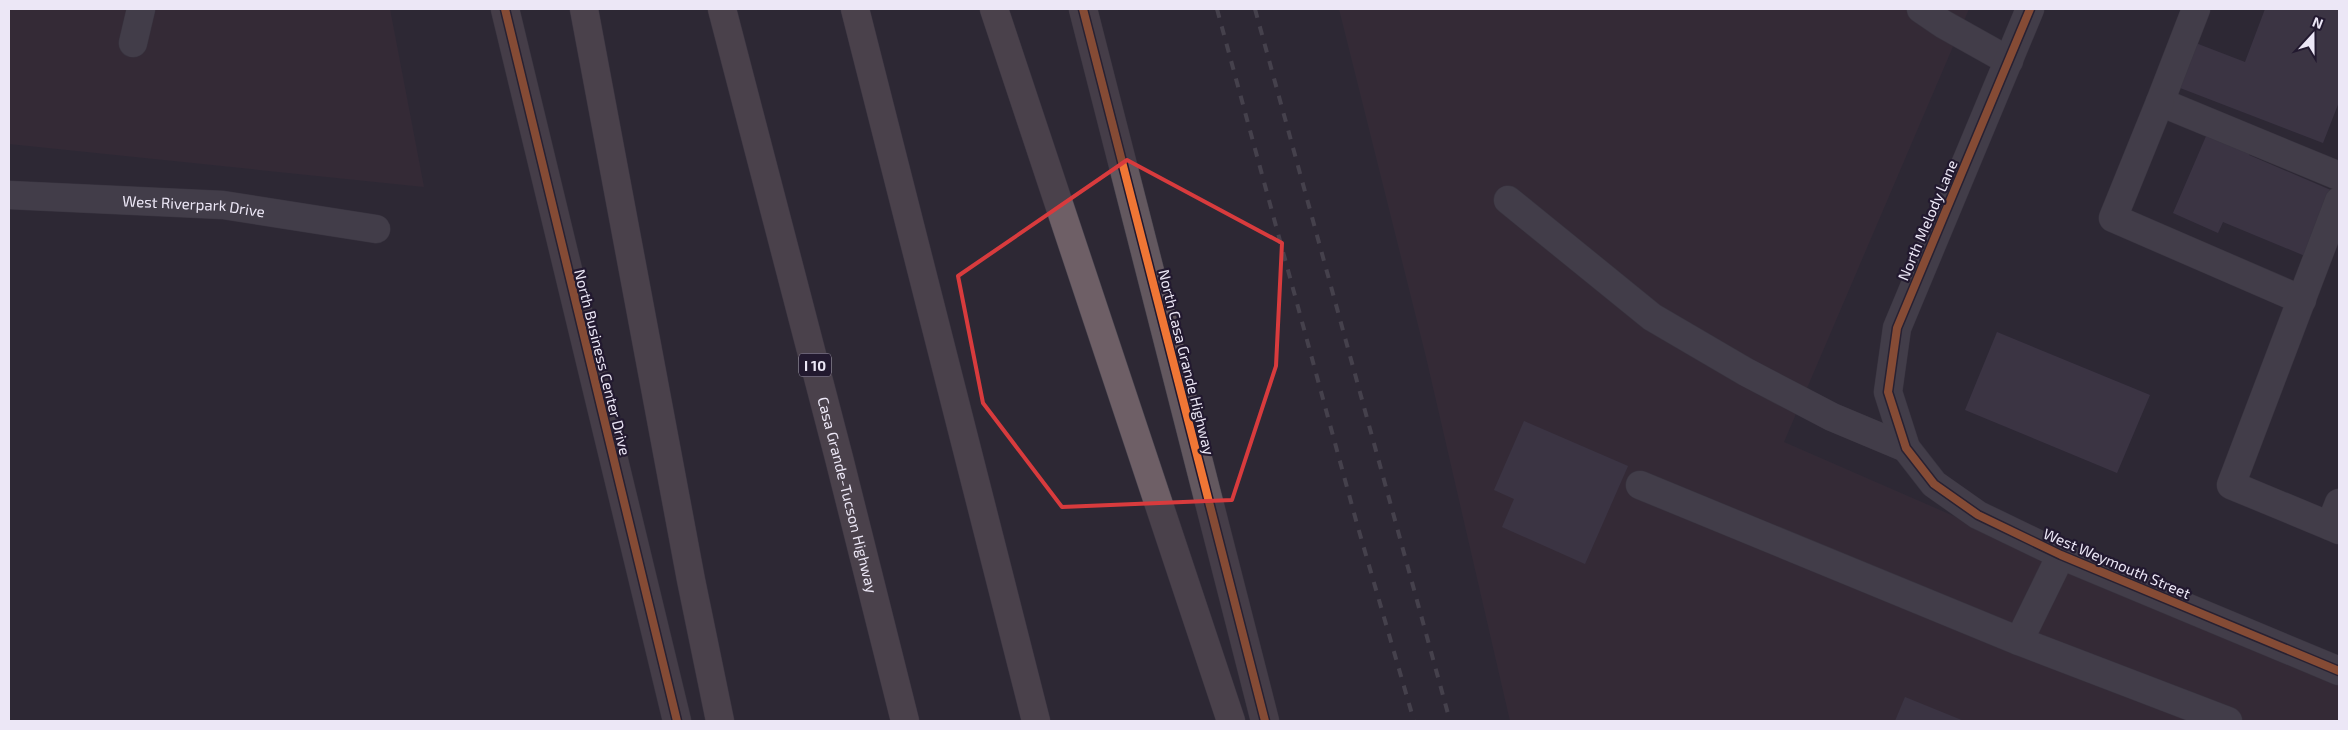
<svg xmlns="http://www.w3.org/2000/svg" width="2348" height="730" viewBox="0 0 2348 730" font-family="'Exo 2',sans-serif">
	<rect width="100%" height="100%" fill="#2d2834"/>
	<g fill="#3c2e39">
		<polygon points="9,9 390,9 424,187 9,144"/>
		<polygon points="1339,9 1969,9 1784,442 2339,684 2339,721 1510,721 1426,357"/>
	</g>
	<g fill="#4c4356">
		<polygon points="2265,9 2339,9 2339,102 2323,143 2175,86 2193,42 2245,62"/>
		<polygon points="2207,134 2250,152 2249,155 2333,191 2305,256 2223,222 2218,233 2173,213"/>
		<polygon points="1997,332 2150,395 2117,473 1965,410"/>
		<polygon points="1524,421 1628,466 1585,564 1502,527 1514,499 1494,490"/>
		<polygon points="1905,697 1964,721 1895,721"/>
	</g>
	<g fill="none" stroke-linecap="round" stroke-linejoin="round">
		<g stroke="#494550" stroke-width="29">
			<g id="minor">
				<polyline points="1921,9 1943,24 2009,61"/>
				<polyline points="2030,9 1897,328 1888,392 1906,448 1934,484 1978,515 2061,555 2339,671"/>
				<polyline points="2196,9 2160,102 2339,176"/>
				<polyline points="133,43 141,9"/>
				<polyline points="2160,102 2113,218 2302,300"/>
				<path id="s1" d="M9 195 223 205 376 229"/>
				<polyline points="1508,200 1652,317 1746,372 1832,417 1906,448"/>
				<polyline points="1640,485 2019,641 2061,555"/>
				<polyline points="2339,503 2330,526 2339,530"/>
				<polyline points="2330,526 2231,485 2339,201"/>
				<polyline points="2019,641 2228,721"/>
			</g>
		</g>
		<g stroke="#494550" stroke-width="29">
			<g id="major">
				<polyline points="505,9 677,721"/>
				<polyline points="1083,9 1265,721"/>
			</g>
		</g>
		<g stroke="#494550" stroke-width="29">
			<g id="highway">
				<polyline points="584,9 691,580 720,721"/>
				<path id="s2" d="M722 9 839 458 905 721"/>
				<polyline points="855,9 1036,721"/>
				<polyline points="994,9 1231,721"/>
			</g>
		</g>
		<use href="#minor" stroke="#5c5862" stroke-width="28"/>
		<use href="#major" stroke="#63585f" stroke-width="28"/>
		<use href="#highway" stroke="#6e5f66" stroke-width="28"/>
		<g stroke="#635f69" stroke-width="4" stroke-dasharray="9 9" stroke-linecap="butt">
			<polyline points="1217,9 1357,524 1414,721"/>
			<polyline points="1255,9 1450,721"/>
		</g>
		<g stroke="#22192f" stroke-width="11">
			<g id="cycleway">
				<polyline points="505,9 677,721"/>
				<polyline points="1083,9 1265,721"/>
				<polyline points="2030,9 1897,328 1888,392 1906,448 1934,484 1978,515 2061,555 2339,671"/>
			</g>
		</g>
		<use href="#cycleway" stroke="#f07635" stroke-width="8"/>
	</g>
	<path d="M0 0H2348V730H0ZM1127 160 1282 243 1276 366 1232 500 1062 507 983 403 958 276Z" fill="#2d2834" fill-opacity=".55" fill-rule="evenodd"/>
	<path fill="none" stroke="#d83b3d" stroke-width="4" stroke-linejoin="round" d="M1127 160 1282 243 1276 366 1232 500 1062 507 983 403 958 276Z"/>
	<g text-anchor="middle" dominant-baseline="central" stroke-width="4.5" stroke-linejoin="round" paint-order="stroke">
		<rect fill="#22192f" stroke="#afa9ba" stroke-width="1" x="799" y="353.5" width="32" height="23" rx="4"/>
		<g font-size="14" font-weight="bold" fill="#ece7f6">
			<text x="815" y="365">I 10</text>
		</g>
		<g font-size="15" fill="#ece7f6" stroke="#22192f">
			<text stroke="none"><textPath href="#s1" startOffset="185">West Riverpark Drive</textPath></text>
			<text transform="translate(1927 220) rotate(-67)">North Melody Lane</text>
			<text transform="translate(603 362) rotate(76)">North Business Center Drive</text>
			<text transform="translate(1187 362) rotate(76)">North Casa Grande Highway</text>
			<text stroke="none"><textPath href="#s2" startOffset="502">Casa Grande-Tucson Highway</textPath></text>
			<text transform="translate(2117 563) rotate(23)">West Weymouth Street</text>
		</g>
	</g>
	<rect width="2348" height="730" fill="none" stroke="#ece7f6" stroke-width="20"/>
	<g transform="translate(2313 35) rotate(21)" stroke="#22192f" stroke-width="4" paint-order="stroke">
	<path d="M0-4L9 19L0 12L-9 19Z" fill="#ece7f6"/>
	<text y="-8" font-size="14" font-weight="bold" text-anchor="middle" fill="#ece7f6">N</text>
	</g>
</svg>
